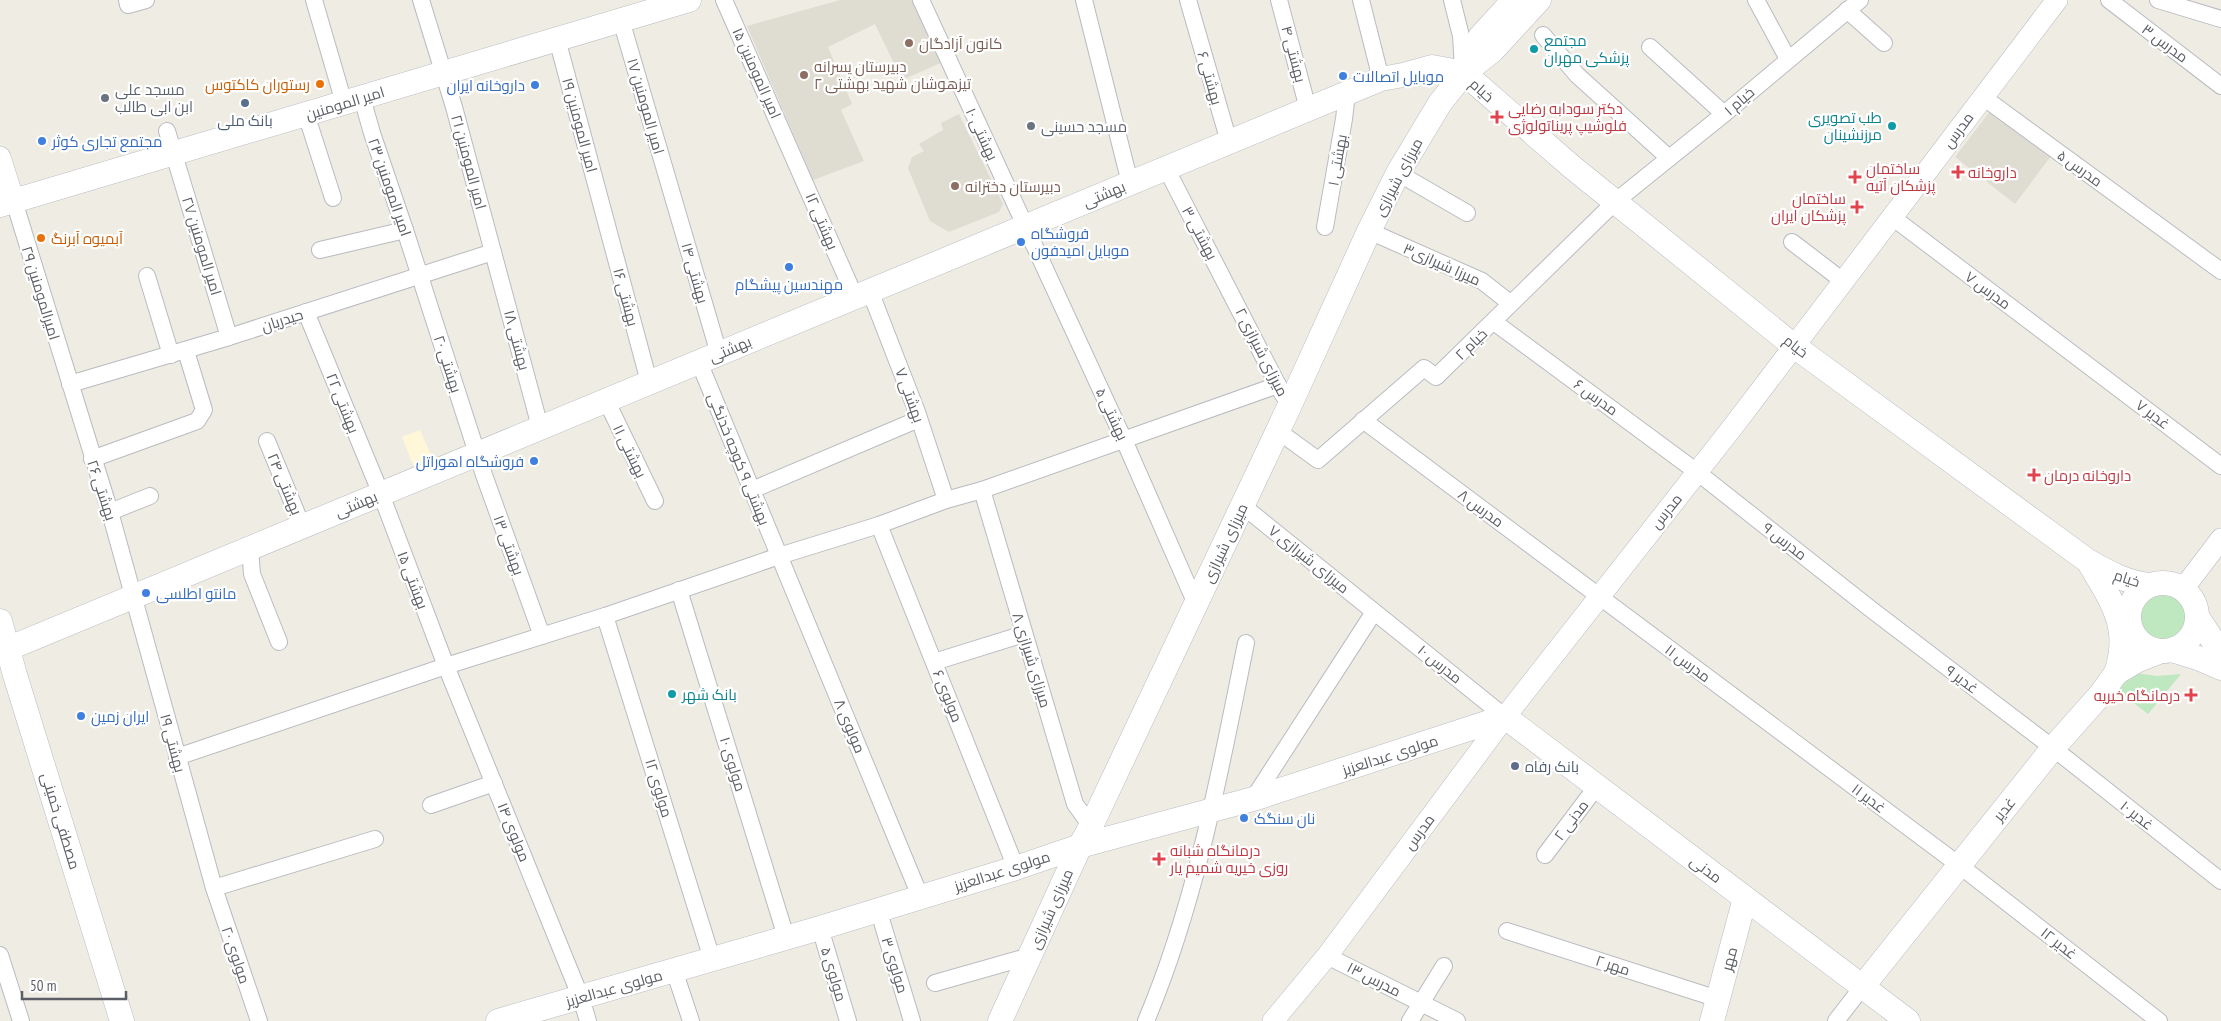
<svg xmlns="http://www.w3.org/2000/svg" width="2221" height="1021" viewBox="0 0 2221 1021" font-family="'PT Sans Narrow',Cairo,sans-serif">
	<rect width="100%" height="100%" fill="#efede3"/>
	<polygon fill="#fff7d8" points="420,430 430,453 435,456 413,465 402,437"/>
	<g fill="#dfdcd2">
		<polygon points="840,0 915,0 943,62 902,80 875,24 828,47 852,104 841,110 864,161 813,180 747,26"/>
		<polygon points="1991,110 2051,156 2015,204 1955,157"/>
		<polygon points="959,114 1003,204 999,212 949,232 930,221 908,168 912,157 924,151 919,144 943,130 941,123"/>
	</g>
	<g fill="#bfe7c0">
		<circle cx="2163" cy="618" r="24"/>
		<polygon points="2136,673 2157,676 2181,674 2148,714 2117,690"/>
	</g>
	<g fill="none" stroke-linecap="round" stroke-linejoin="round">
		<g stroke="#b8bbc0" stroke-width="18">
			<g id="minor">
				<polyline points="127,0 128,5 146,0"/>
				<polyline points="314,0 344,103"/>
				<polyline points="421,0 454,107 540,427"/>
				<polyline points="724,0 855,297"/>
				<polyline points="921,0 1124,440 1196,604"/>
				<polyline points="1084,0 1130,183"/>
				<polyline points="1188,0 1229,142"/>
				<polyline points="1279,0 1308,109"/>
				<polyline points="1361,0 1381,79"/>
				<polyline points="1452,0 1461,36 1463,69"/>
				<polyline points="1756,0 1788,59"/>
				<polyline points="2109,0 2221,86"/>
				<polyline points="2158,0 2221,19"/>
				<polyline points="1847,10 1884,43"/>
				<polyline points="621,20 719,354"/>
				<polyline points="1543,35 1577,75 1669,158"/>
				<polyline points="557,39 649,382"/>
				<polyline points="1650,47 1724,114"/>
				<polyline points="1983,97 2221,271"/>
				<polyline points="362,98 372,133 405,230 484,475 542,636"/>
				<polyline points="306,114 333,198"/>
				<polyline points="167,131 229,337"/>
				<polyline points="1166,168 1283,395"/>
				<polyline points="1398,173 1467,213"/>
				<polyline points="14,201 110,512 214,888 259,1021"/>
				<polyline points="1892,217 2221,466"/>
				<polyline points="1325,227 1344,119 1347,93"/>
				<polyline points="1369,231 1482,281 1510,303"/>
				<polyline points="1792,242 1843,281"/>
				<polyline points="320,250 405,230"/>
				<polyline points="147,276 171,355"/>
				<polyline points="870,291 917,412 946,500"/>
				<polyline points="306,312 381,494 446,666 581,998 588,1021"/>
				<polyline points="1494,322 1697,472 1872,610 2053,748 2221,881"/>
				<polyline points="699,362 920,896"/>
				<polyline points="70,384 229,337 493,252"/>
				<polyline points="606,400 655,501"/>
				<polyline points="1363,420 1959,865 2159,1021"/>
				<polyline points="1278,431 1318,460 1424,368 1436,377 1616,201 1724,114 1860,0"/>
				<polyline points="267,441 302,526"/>
				<polyline points="92,459 197,421 204,410 186,351"/>
				<polyline points="752,490 919,419"/>
				<polyline points="982,490 1075,804 1091,826"/>
				<polyline points="1243,506 1505,717"/>
				<polyline points="110,512 150,496"/>
				<polyline points="879,525 1016,868"/>
				<polyline points="250,548 252,574 279,642"/>
				<polyline points="679,590 786,937"/>
				<polyline points="605,616 712,959"/>
				<polyline points="934,662 1024,634"/>
				<polyline points="177,757 446,666 605,616 779,556 879,525 946,500 982,490 1278,385"/>
				<polyline points="1253,799 1374,612"/>
				<polyline points="431,805 494,783"/>
				<polyline points="1545,855 1597,786"/>
				<polyline points="214,888 375,839"/>
				<polyline points="878,909 912,1021"/>
				<polyline points="820,928 848,1021"/>
				<polyline points="1507,931 1718,999"/>
				<polyline points="0,955 21,1021"/>
				<polyline points="1327,956 1457,1021"/>
				<polyline points="674,970 691,1021"/>
				<polyline points="935,983 1030,956"/>
				<path d="M1146 1021C1197 900 1220 771 1246 643"/>
				<polyline points="1410,1021 1444,966"/>
				<polyline points="1836,1021 1863,986"/>
			</g>
		</g>
		<g stroke="#b8bbc0" stroke-width="22">
			<g id="tertiary">
				<polyline points="0,157 14,201"/>
				<polyline points="2183,589 2221,539"/>
				<polyline points="1273,1021 1327,956 1505,717 1735,424 2057,0"/>
			</g>
		</g>
		<g stroke="#b9bcc2" stroke-width="25">
			<g id="secondary">
				<polyline points="1465,69 1480,37 1514,0"/>
				<path d="M1464 73 1572 167 1794 346 2088 561C2109 573 2127 583 2151 585"/>
				<polyline points="0,205 689,0"/>
				<path d="M2088 561C2111 600 2132 627 2116 673"/>
				<circle cx="2163" cy="617" r="34"/>
				<polyline points="2198,618 2221,653"/>
				<polyline points="0,621 15,675 122,1021"/>
				<polyline points="2172,650 2198,658 2221,668"/>
				<polyline points="0,652 1381,79 1403,75 1432,67 1464,73"/>
				<polyline points="1863,986 2053,748 2101,694 2116,673 2138,660 2161,651"/>
				<polyline points="498,1021 820,928 1016,868 1080,846 1253,799 1505,717 1908,1021"/>
				<polyline points="1000,1021 1080,846 1091,826 1289,407 1369,231 1398,173 1440,103 1464,73 1493,50 1539,0"/>
				<polyline points="1712,1021 1745,898"/>
			</g>
		</g>
		<use href="#minor" stroke="#fff" stroke-width="16"/>
		<use href="#tertiary" stroke="#fff" stroke-width="21"/>
		<use href="#secondary" stroke="#fff" stroke-width="24"/>
	</g>
	<g fill="#8d6e63" stroke="#fff" stroke-width="2">
		<circle cx="909" cy="43" r="5"/>
		<circle cx="804" cy="75" r="5"/>
		<circle cx="955" cy="186" r="5"/>
	</g>
	<g fill="#0f9aa8" stroke="#fff" stroke-width="2">
		<circle cx="1534" cy="49" r="5"/>
		<circle cx="1892" cy="126" r="5"/>
		<circle cx="672" cy="694" r="5"/>
	</g>
	<g fill="#3f7fe0" stroke="#fff" stroke-width="2">
		<circle cx="1343" cy="76" r="5"/>
		<circle cx="535" cy="85" r="5"/>
		<circle cx="42" cy="141" r="5"/>
		<circle cx="1021" cy="242" r="5"/>
		<circle cx="789" cy="267" r="5"/>
		<circle cx="534" cy="461" r="5"/>
		<circle cx="146" cy="593" r="5"/>
		<circle cx="81" cy="716" r="5"/>
		<circle cx="1244" cy="818" r="5"/>
	</g>
	<g fill="#e8710a" stroke="#fff" stroke-width="2">
		<circle cx="320" cy="84" r="5"/>
		<circle cx="41" cy="238" r="5"/>
	</g>
	<g fill="#6b7280" stroke="#fff" stroke-width="2">
		<circle cx="105" cy="98" r="5"/>
		<circle cx="1031" cy="126" r="5"/>
	</g>
	<g fill="#5c6f8a" stroke="#fff" stroke-width="2">
		<circle cx="245" cy="103" r="5"/>
		<circle cx="1515" cy="766" r="5"/>
	</g>
	<g fill="#e0444e" stroke="#fff" stroke-width="2">
		<path d="M1494.5 109.5h5v5h5v5h-5v5h-5v-5h-5v-5h5z"/>
		<path d="M1955.5 164.5h5v5h5v5h-5v5h-5v-5h-5v-5h5z"/>
		<path d="M1852.5 169.5h5v5h5v5h-5v5h-5v-5h-5v-5h5z"/>
		<path d="M1854.5 199.5h5v5h5v5h-5v5h-5v-5h-5v-5h5z"/>
		<path d="M2031.5 467.5h5v5h5v5h-5v5h-5v-5h-5v-5h5z"/>
		<path d="M2188.5 687.5h5v5h5v5h-5v5h-5v-5h-5v-5h5z"/>
		<path d="M1156.5 851.5h5v5h5v5h-5v5h-5v-5h-5v-5h5z"/>
	</g>
	<g text-anchor="middle" dominant-baseline="central" stroke-width="4.5" stroke-linejoin="round" paint-order="stroke">
		<g font-size="15" fill="#0d838f" stroke="#fff" text-anchor="start">
			<text x="1544" y="40">مجتمع<tspan x="1544" dy="17">پزشکی مهران</tspan></text>
			<text x="1882" y="117" text-anchor="end">طب تصویری<tspan x="1882" dy="17">مرزنشینان</tspan></text>
			<text x="682" y="694">بانک شهر</text>
		</g>
		<g font-size="15" fill="#785e54" stroke="#fff" text-anchor="start">
			<text x="919" y="43">کانون آزادگان</text>
			<text x="814" y="66">دبیرستان پسرانه<tspan x="814" dy="17">تیزهوشان شهید بهشتی ۲</tspan></text>
			<text x="965" y="186">دبیرستان دخترانه</text>
		</g>
		<g font-size="15" fill="#5b5f65" stroke="#fff">
			<text transform="translate(2165 43) rotate(37)">مدرس ۳</text>
			<text transform="translate(1294 54) rotate(75)">بهشتی ۴</text>
			<text transform="translate(757 73) rotate(66)">امیر المومنین ۱۵</text>
			<text transform="translate(1210 78) rotate(74)">بهشتی ۶</text>
			<text transform="translate(1482 90) rotate(42)">خیام</text>
			<text transform="translate(1739 101) rotate(-41)">خیام ۱</text>
			<text transform="translate(345 103) rotate(-17)">امیر المومنین</text>
			<text transform="translate(646 106) rotate(74)">امیر المومنین ۱۷</text>
			<text transform="translate(580 125) rotate(75)">امیر المومنین ۱۹</text>
			<text transform="translate(1958 130) rotate(-53)">مدرس</text>
			<text transform="translate(982 134) rotate(65)">بهشتی ۱۰</text>
			<text transform="translate(1337 160) rotate(-80)">بهشتی ۱</text>
			<text transform="translate(469 162) rotate(75)">امیر المومنین ۲۱</text>
			<text transform="translate(2080 168) rotate(36)">مدرس ۵</text>
			<text transform="translate(1398 177) rotate(-62)">میرزای شیرازی</text>
			<text transform="translate(390 187) rotate(71)">امیر المومنین ۲۳</text>
			<text transform="translate(1104 194) rotate(-23)">بهشتی</text>
			<text transform="translate(822 221) rotate(67)">بهشتی ۱۲</text>
			<text transform="translate(1200 233) rotate(62)">بهشتی ۳</text>
			<text transform="translate(202 246) rotate(73)">امیر المومنین ۲۷</text>
			<text transform="translate(1442 264) rotate(24)">میرزا شیرازی۳</text>
			<text transform="translate(695 273) rotate(74)">بهشتی ۱۴</text>
			<text transform="translate(1988 290) rotate(37)">مدرس ۷</text>
			<text transform="translate(41 293) rotate(73)">امیرالمومنین ۲۹</text>
			<text transform="translate(626 297) rotate(75)">بهشتی ۱۶</text>
			<text transform="translate(282 320) rotate(-18)">حیدریان</text>
			<text transform="translate(517 340) rotate(75)">بهشتی ۱۸</text>
			<text transform="translate(1471 344) rotate(-44)">خیام ۲</text>
			<text transform="translate(1796 346) rotate(38)">خیام</text>
			<text transform="translate(730 349) rotate(-23)">بهشتی</text>
			<text transform="translate(1262 352) rotate(63)">میرزای شیرازی ۲</text>
			<text transform="translate(448 364) rotate(72)">بهشتی ۲۰</text>
			<text transform="translate(910 395) rotate(70)">بهشتی ۷</text>
			<text transform="translate(1596 397) rotate(36)">مدرس ۶</text>
			<text transform="translate(343 403) rotate(68)">بهشتی ۲۲</text>
			<text transform="translate(1112 414) rotate(65)">بهشتی ۵</text>
			<text transform="translate(2153 414) rotate(37)">غدیر ۷</text>
			<text transform="translate(630 451) rotate(64)">بهشتی ۱۱</text>
			<text transform="translate(739 459) rotate(68)">بهشتی ۹ کوچه خدنگی</text>
			<text transform="translate(285 484) rotate(67)">بهشتی ۲۴</text>
			<text transform="translate(102 490) rotate(72)">بهشتی ۲۶</text>
			<text transform="translate(356 504) rotate(-23)">بهشتی</text>
			<text transform="translate(1481 508) rotate(37)">مدرس ۸</text>
			<text transform="translate(1666 511) rotate(-51)">مدرس</text>
			<text transform="translate(1785 541) rotate(38)">مدرس ۹</text>
			<text transform="translate(1225 543) rotate(-65)">میرزای شیرازی</text>
			<text transform="translate(509 545) rotate(70)">بهشتی ۱۳</text>
			<text transform="translate(1309 559) rotate(39)">میرزای شیرازی ۷</text>
			<text transform="translate(2127 578) rotate(18)">خیام</text>
			<text transform="translate(413 580) rotate(69)">بهشتی ۱۵</text>
			<text transform="translate(1032 660) rotate(73)">میرزای شیرازی ۸</text>
			<text transform="translate(1688 663) rotate(37)">مدرس ۱۱</text>
			<text transform="translate(1440 664) rotate(39)">مدرس ۱۰</text>
			<text transform="translate(1962 679) rotate(37)">غدیر ۹</text>
			<text transform="translate(948 696) rotate(68)">مولوی ۶</text>
			<text transform="translate(850 726) rotate(67)">مولوی ۸</text>
			<text transform="translate(173 743) rotate(75)">بهشتی ۱۹</text>
			<text transform="translate(1390 755) rotate(-18)">مولوی عبدالعزیز</text>
			<text transform="translate(733 764) rotate(73)">مولوی ۱۰</text>
			<text transform="translate(659 788) rotate(73)">مولوی ۱۲</text>
			<text transform="translate(1869 798) rotate(37)">غدیر ۱۱</text>
			<text transform="translate(2004 809) rotate(-51)">غدیر</text>
			<text transform="translate(2137 815) rotate(38)">غدیر ۱۰</text>
			<text transform="translate(1571 820) rotate(-53)">مدنی ۲</text>
			<text transform="translate(61 821) rotate(73)">مصطفی خمینی</text>
			<text transform="translate(514 832) rotate(68)">مولوی ۱۴</text>
			<text transform="translate(1419 832) rotate(-53)">مدرس</text>
			<text transform="translate(1706 869) rotate(37)">مدنی</text>
			<text transform="translate(1002 871) rotate(-18)">مولوی عبدالعزیز</text>
			<text transform="translate(1051 909) rotate(-66)">میرزای شیرازی</text>
			<text transform="translate(2059 943) rotate(38)">غدیر ۱۲</text>
			<text transform="translate(236 955) rotate(71)">مولوی ۲۰</text>
			<text transform="translate(1729 959) rotate(-75)">مهر</text>
			<text transform="translate(895 965) rotate(73)">مولوی ۳</text>
			<text transform="translate(1613 965) rotate(18)">مهر ۲</text>
			<text transform="translate(834 974) rotate(73)">مولوی ۵</text>
			<text transform="translate(1374 979) rotate(27)">مدرس ۱۳</text>
			<text transform="translate(614 988) rotate(-16)">مولوی عبدالعزیز</text>
		</g>
		<g font-size="15" fill="#366cbe" stroke="#fff" text-anchor="start">
			<text x="1353" y="76">موبایل اتصالات</text>
			<text x="525" y="85" text-anchor="end">داروخانه ایران</text>
			<text x="52" y="141">مجتمع تجاری کوثر</text>
			<text x="1031" y="233">فروشگاه<tspan x="1031" dy="17">موبایل امیدفون</tspan></text>
			<text x="789" y="284" text-anchor="middle">مهندسین پیشگام</text>
			<text x="524" y="461" text-anchor="end">فروشگاه اهوراتل</text>
			<text x="156" y="593">مانتو اطلسی</text>
			<text x="91" y="716">ایران زمین</text>
			<text x="1254" y="818">نان سنگک</text>
		</g>
		<g font-size="15" fill="#c56008" stroke="#fff" text-anchor="end">
			<text x="310" y="84">رستوران کاکتوس</text>
			<text x="51" y="238" text-anchor="start">آبمیوه آبرنگ</text>
		</g>
		<g font-size="15" fill="#5b616d" stroke="#fff" text-anchor="start">
			<text x="115" y="89">مسجد علی<tspan x="115" dy="17">ابن ابی طالب</tspan></text>
			<text x="1041" y="126">مسجد حسینی</text>
		</g>
		<g font-size="15" fill="#be3a42" stroke="#fff" text-anchor="start">
			<text x="1508" y="108">دکتر سودابه رضایی<tspan x="1508" dy="17">فلوشیپ پریناتولوژی</tspan></text>
			<text x="1866" y="168">ساختمان<tspan x="1866" dy="17">پزشکان آتیه</tspan></text>
			<text x="1968" y="172">داروخانه</text>
			<text x="1846" y="198" text-anchor="end">ساختمان<tspan x="1846" dy="17">پزشکان ایران</tspan></text>
			<text x="2044" y="475">داروخانه درمان</text>
			<text x="2180" y="695" text-anchor="end">درمانگاه خیریه</text>
			<text x="1170" y="850">درمانگاه شبانه<tspan x="1170" dy="17">روزی خیریه شمیم یار</tspan></text>
		</g>
		<g font-size="15" fill="#4e5e75" stroke="#fff">
			<text x="245" y="120">بانک ملی</text>
			<text x="1525" y="766" text-anchor="start">بانک رفاه</text>
		</g>
	</g>
	<path d="M22 991v8h104v-8" fill="none" stroke="#5b5f65" stroke-width="2.5"/>
	<text x="30" y="991" font-size="15" fill="#5b5f65" stroke="#ffffff" stroke-width="4" paint-order="stroke">50 m</text>
</svg>
